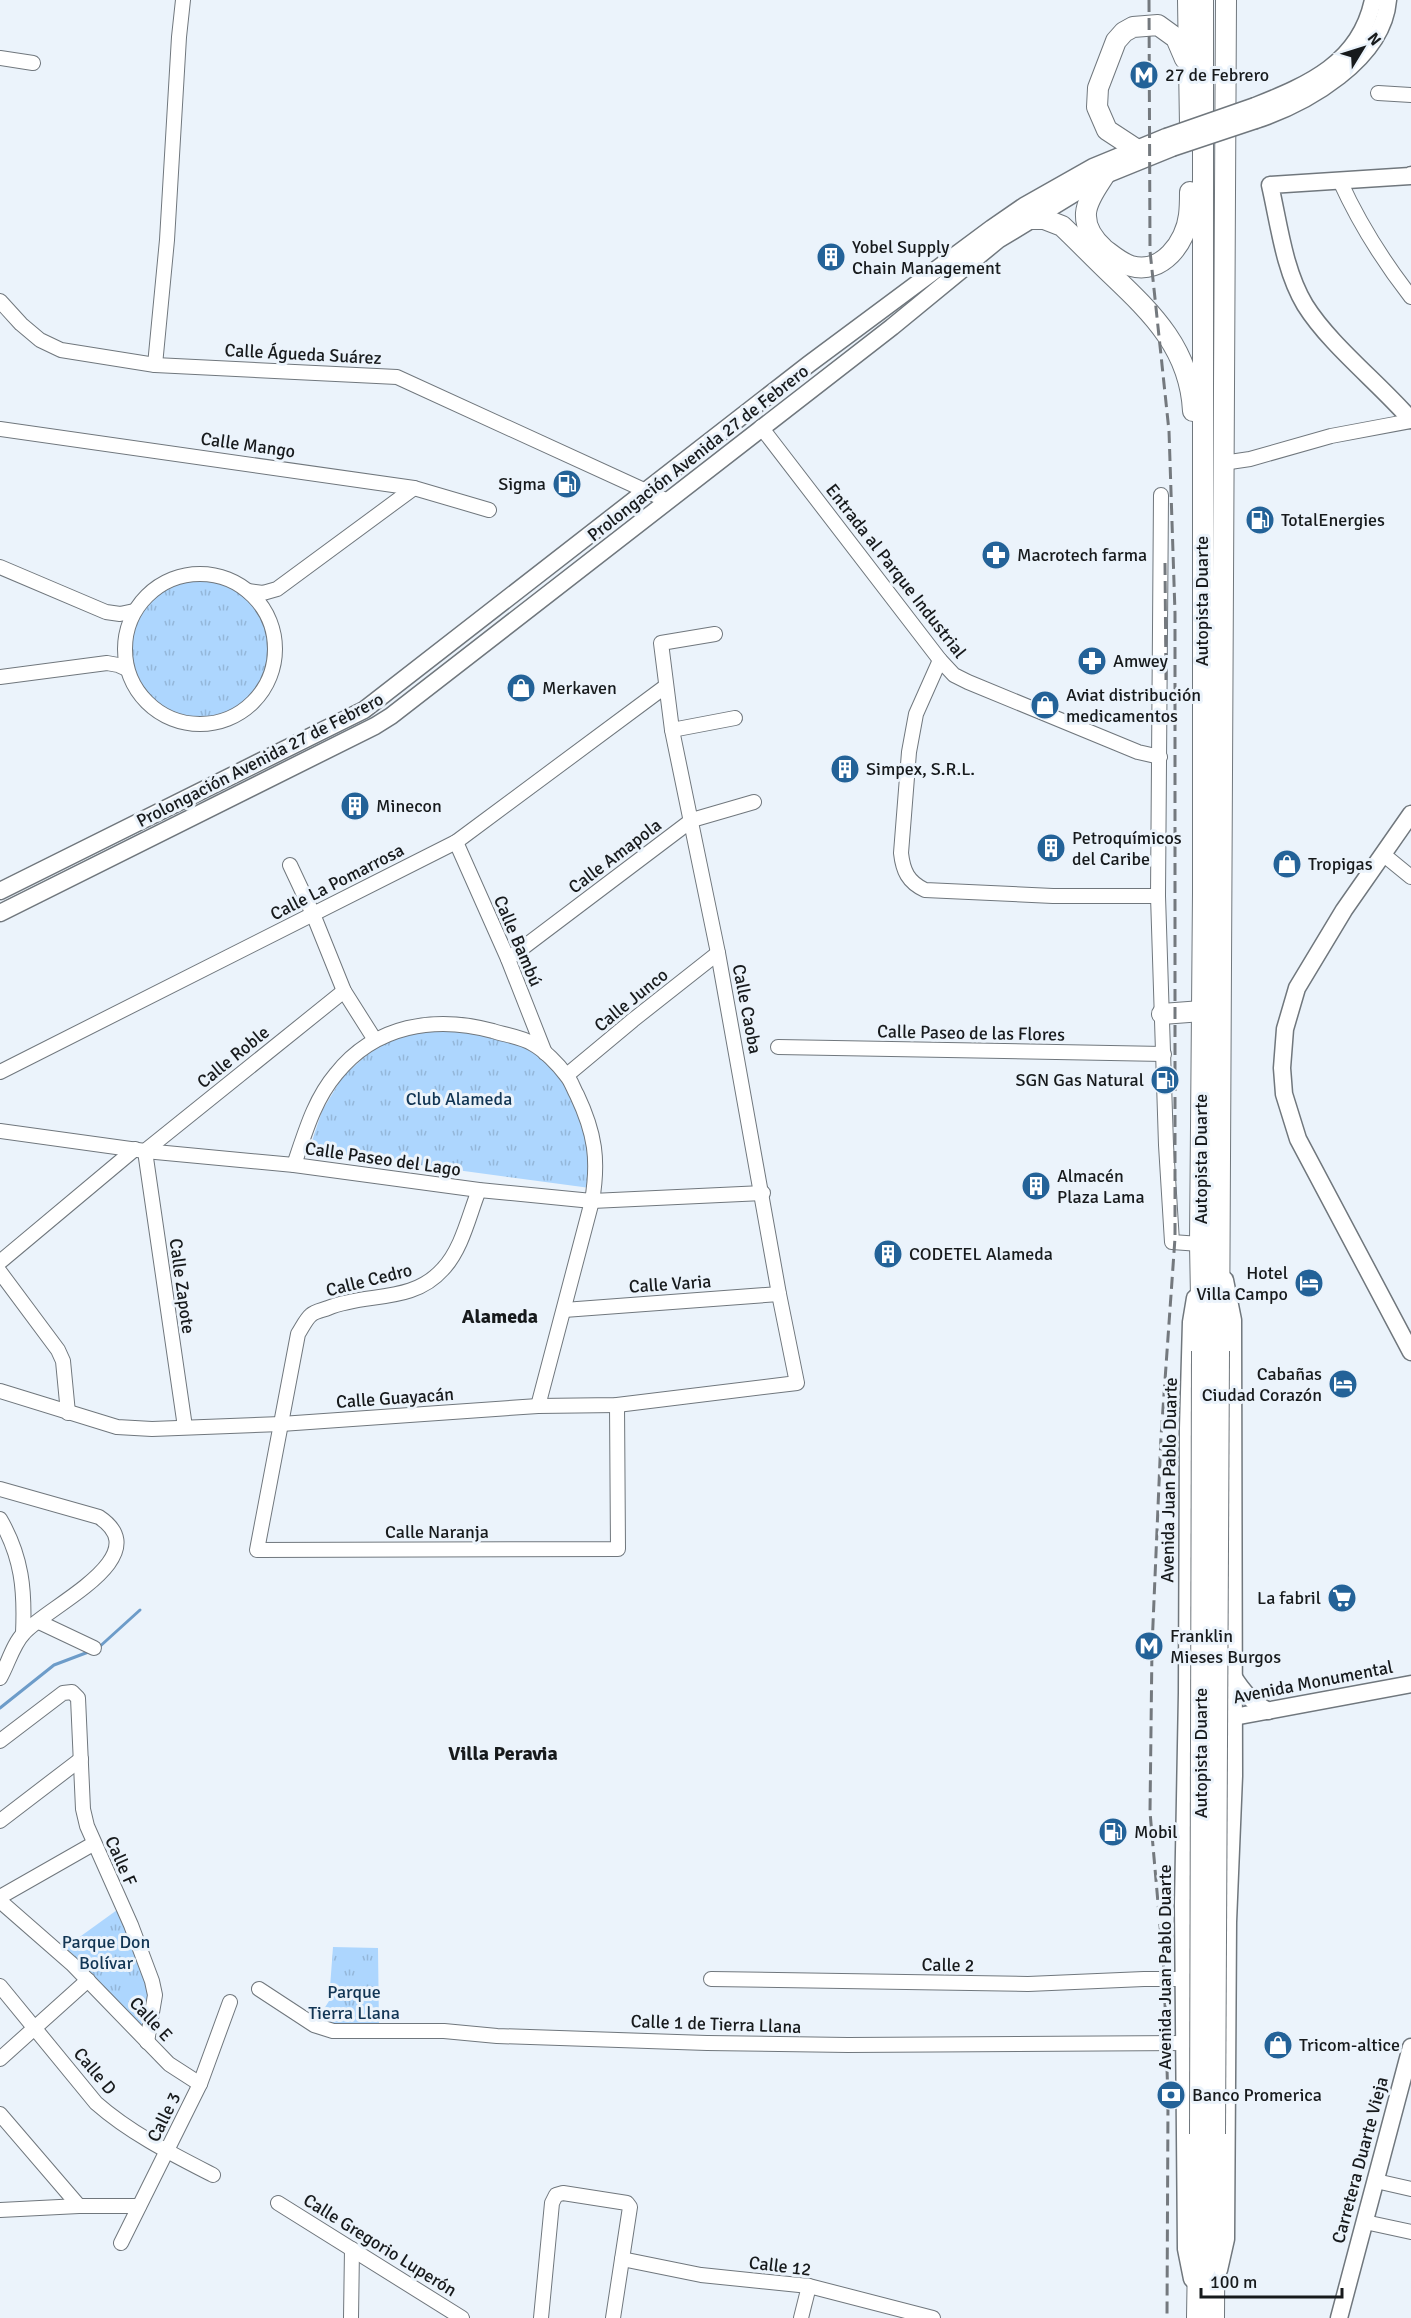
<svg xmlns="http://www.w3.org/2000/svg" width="1411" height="2318" viewBox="0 0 1411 2318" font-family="Signika,sans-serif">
	<defs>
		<pattern id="park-tufts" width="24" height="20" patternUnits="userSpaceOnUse" patternTransform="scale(1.5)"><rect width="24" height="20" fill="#add6fe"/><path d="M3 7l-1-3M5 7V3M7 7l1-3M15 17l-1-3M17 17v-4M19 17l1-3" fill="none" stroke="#94b7d9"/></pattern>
	</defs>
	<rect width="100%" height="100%" fill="#ebf3fb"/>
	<g fill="url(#park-tufts)">
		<circle cx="200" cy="649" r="70"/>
		<polygon points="464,1028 531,1047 564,1078 584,1120 592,1153 590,1188 309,1150 322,1111 343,1076 376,1047 413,1031"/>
		<polygon points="117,1910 135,1950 151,1993 144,2030 63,1949"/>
		<polygon points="333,1947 378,1948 379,2027 336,2029 315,2023 329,2001"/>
	</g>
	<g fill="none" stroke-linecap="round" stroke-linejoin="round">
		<g stroke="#6d9cc9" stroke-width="3">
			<polyline points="97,1649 140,1610"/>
			<polyline points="0,1708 54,1665 91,1651"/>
		</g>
		<g stroke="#70777d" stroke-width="16">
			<g id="minor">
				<polyline points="0,58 33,63"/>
				<polyline points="1378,93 1411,95"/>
				<path d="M1340 181C1359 223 1383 261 1411 297"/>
				<polyline points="0,301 21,324 40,340 61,350 155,365 397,377 668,501"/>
				<polyline points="155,365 167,240 179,37 183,0"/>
				<polyline points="761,427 940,660 954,675 968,682 1138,752 1160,757"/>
				<polyline points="0,429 414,488 489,510"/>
				<polyline points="1223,463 1250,459 1331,436 1411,421"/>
				<polyline points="1161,495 1158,896 1166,1145 1172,1242 1200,1244"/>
				<polyline points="0,567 106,612 120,614 134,611"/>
				<circle cx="200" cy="649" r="75"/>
				<polyline points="248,591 263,593 277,589 414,488"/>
				<path d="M940 660 916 714 909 752 901 853C903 871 908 882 925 890L1053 896H1158"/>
				<polyline points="0,677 107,663 118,665 127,669"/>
				<polyline points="672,730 735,718"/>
				<polyline points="456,842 508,959 545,1053"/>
				<polyline points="1384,855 1411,877"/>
				<polyline points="290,865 313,914 344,991 375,1040"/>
				<polyline points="508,959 692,820 754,802"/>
				<polyline points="778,1047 1164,1054"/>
				<polyline points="0,1072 456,842 666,686"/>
				<polyline points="567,1075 633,1020 718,953"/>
				<polyline points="0,1131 145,1151 294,1165 479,1190 592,1201 763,1193"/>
				<path d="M294 1165C305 1133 314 1100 336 1074 375 1025 435 1015 493 1031 505 1035 522 1037 533 1044 544 1050 558 1064 566 1075 571 1080 573 1088 577 1095 595 1133 599 1160 592 1201L538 1406"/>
				<path d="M479 1190C469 1215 462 1249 443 1269 412 1304 367 1292 328 1308 323 1310 315 1311 311 1315 306 1319 302 1328 298 1334L257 1550 618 1549 617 1405"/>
				<polyline points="0,1262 135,1149"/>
				<polyline points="0,1272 58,1350 63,1361 68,1413"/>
				<polyline points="564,1310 779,1294"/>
				<polyline points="0,1391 117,1427 152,1429 281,1424 538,1406 617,1405 797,1383 779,1294 718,953 672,730 661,643 715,634"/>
				<polyline points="185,1427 145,1151 344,991"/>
				<path d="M0 1489 99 1517C159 1557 48 1606 24 1633 13 1644 8 1664 0 1678"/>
				<path d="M0 1519C22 1557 25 1590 23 1633"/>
				<polyline points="39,1622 94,1648"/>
				<polyline points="0,1741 63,1693 72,1692 78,1698 83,1809 87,1826 131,1925 152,1981 155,1995 147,2042"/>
				<polyline points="0,1821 81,1759"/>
				<polyline points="0,1897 93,1844"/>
				<polyline points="0,1901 72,1964 169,2064 200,2084"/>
				<polyline points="711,1979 1028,1984 1144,1979 1184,1979"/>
				<path d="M0 1986 96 2103C130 2133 172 2154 213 2175"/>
				<polyline points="259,1989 314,2025 333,2031 444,2031 497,2036 707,2043 848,2045 1185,2043"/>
				<polyline points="0,2059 88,1980"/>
				<polyline points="0,2114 79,2206"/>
				<polyline points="1376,2181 1411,2189"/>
				<polyline points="278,2203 462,2318"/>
				<polyline points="0,2210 79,2206 139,2206"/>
				<polyline points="1365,2222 1411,2232"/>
				<polyline points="121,2243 200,2084 230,2002"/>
				<polyline points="622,2259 701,2275 809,2286 933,2318"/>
				<polyline points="351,2318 352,2249"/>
				<polyline points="541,2318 552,2203 556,2195 563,2193 627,2203 630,2207 613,2318"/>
				<polyline points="801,2318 809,2286"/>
			</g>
		</g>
		<g stroke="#70777d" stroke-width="19">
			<g id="major">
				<path d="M1255 106C1308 85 1360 63 1373 0"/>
				<path d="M1256 120C1307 103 1383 60 1388 0"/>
				<path d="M1411 175 1410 176 1270 185C1279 224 1284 270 1305 305 1330 345 1379 383 1411 420"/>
				<polyline points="1411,814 1344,910 1297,988 1285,1029 1282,1068 1284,1094 1298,1139 1411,1352"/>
				<polyline points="0,891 364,710 809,364 992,228 1024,206 1093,167 1166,137"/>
				<polyline points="0,913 375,726 391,716 892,327 998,240 1103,176 1172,148"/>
				<path d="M1233 1676C1243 1692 1252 1702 1268 1711"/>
				<polyline points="1223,1719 1411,1684"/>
				<polyline points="1219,2270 1226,2239 1228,1922 1234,1776 1233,1320 1225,1280"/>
				<polyline points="1192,2279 1186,2249 1183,1905 1187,1693 1188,1428 1191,1322 1195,1298"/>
				<polyline points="1339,2318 1411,2047"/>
			</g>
		</g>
		<g stroke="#70777d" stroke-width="22">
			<g id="highway">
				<polyline points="1188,0 1190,126"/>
				<polyline points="1136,149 1107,130 1097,107 1098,88 1116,41 1124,32 1133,27 1158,25 1176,38 1185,59"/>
				<path d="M1104 176C1097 187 1087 200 1086 213 1085 228 1094 240 1104 249 1112 255 1121 263 1131 266 1162 275 1186 242 1189 215 1190 207 1190 199 1190 192"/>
				<path d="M1032 219H1044L1062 226C1079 242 1095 259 1112 275 1153 314 1190 350 1193 411"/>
				<polyline points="1162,1014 1202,1011"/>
				<polyline points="1202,1351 1200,1244 1203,893 1203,0"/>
				<polyline points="1219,1351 1226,0"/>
				<polyline points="1197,2318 1200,2134"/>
				<polyline points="1214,2318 1215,2134"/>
			</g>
		</g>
		<use href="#minor" stroke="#fff" stroke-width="14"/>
		<use href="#major" stroke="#fff" stroke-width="16"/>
		<use href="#highway" stroke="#fff" stroke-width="20"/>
		<g stroke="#74797e" stroke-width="3" stroke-dasharray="12 6" stroke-linecap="butt">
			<polyline points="1149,0 1150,251 1169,431 1175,613 1175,1238 1161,1437 1152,1647 1150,1812 1164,1971 1168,2101 1167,2318"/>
			<polyline points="1165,563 1166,680"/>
		</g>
		<g stroke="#70777d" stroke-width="19" stroke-linecap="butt">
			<g id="major-bridge">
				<polyline points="1166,137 1255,106"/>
				<polyline points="1172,148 1256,120"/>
			</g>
		</g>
		<g stroke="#70777d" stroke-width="22" stroke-linecap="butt">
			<g id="highway-bridge">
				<polyline points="1200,2134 1202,1351"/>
				<polyline points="1215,2134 1219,1351"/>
			</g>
		</g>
		<use href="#major-bridge" stroke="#fff" stroke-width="16"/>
		<use href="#highway-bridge" stroke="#fff" stroke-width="20"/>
	</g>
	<defs>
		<g id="metro-disc" transform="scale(1.5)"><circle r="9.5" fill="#236298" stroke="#ebf3fb"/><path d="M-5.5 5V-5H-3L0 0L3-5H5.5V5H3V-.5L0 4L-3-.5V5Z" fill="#fff"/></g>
		<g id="building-disc" transform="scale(1.5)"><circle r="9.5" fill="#236298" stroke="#ebf3fb"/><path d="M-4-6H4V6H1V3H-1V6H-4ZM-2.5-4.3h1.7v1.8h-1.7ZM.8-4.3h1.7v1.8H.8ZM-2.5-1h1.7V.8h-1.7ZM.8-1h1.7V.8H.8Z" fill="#fff"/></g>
		<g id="fuel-disc" transform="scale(1.5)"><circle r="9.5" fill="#236298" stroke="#ebf3fb"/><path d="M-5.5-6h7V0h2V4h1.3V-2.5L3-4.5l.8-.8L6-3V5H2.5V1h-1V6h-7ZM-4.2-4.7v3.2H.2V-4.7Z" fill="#fff"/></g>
		<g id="pharmacy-disc" transform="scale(1.5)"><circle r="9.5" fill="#236298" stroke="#ebf3fb"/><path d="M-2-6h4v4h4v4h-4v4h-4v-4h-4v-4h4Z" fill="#fff"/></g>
		<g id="shop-disc" transform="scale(1.5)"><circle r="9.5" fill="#236298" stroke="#ebf3fb"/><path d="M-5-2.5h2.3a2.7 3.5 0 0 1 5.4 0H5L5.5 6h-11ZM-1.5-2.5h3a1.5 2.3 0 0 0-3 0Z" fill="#fff"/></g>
		<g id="hotel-disc" transform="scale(1.5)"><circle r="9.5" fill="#236298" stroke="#ebf3fb"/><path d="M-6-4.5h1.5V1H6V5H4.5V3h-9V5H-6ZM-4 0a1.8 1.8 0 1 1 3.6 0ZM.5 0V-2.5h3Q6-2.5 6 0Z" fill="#fff"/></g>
		<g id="supermarket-disc" transform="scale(1.5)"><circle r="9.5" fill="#236298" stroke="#ebf3fb"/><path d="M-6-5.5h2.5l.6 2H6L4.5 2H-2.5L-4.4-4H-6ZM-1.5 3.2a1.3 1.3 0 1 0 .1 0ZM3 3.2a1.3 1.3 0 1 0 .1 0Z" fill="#fff"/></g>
		<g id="bank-disc" transform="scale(1.5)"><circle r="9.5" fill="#236298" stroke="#ebf3fb"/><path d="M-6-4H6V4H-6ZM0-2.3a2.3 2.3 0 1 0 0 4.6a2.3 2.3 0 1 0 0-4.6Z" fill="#fff"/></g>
	</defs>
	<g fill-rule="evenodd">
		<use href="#metro-disc" x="1144" y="75"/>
		<use href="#building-disc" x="831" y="257"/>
		<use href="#fuel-disc" x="567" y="484"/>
		<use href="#fuel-disc" x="1260" y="520"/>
		<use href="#pharmacy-disc" x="996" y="555"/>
		<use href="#pharmacy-disc" x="1092" y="661"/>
		<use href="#shop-disc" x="521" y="688"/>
		<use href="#shop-disc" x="1045" y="705"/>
		<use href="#building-disc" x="845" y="769"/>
		<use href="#building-disc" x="355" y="806"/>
		<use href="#building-disc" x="1051" y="848"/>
		<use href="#shop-disc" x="1287" y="864"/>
		<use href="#fuel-disc" x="1165" y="1080"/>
		<use href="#building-disc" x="1036" y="1186"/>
		<use href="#building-disc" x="888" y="1254"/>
		<use href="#hotel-disc" x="1309" y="1283"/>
		<use href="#hotel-disc" x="1343" y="1384"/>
		<use href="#supermarket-disc" x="1342" y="1598"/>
		<use href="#metro-disc" x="1149" y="1646"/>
		<use href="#fuel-disc" x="1113" y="1832"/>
		<use href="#shop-disc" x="1278" y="2045"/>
		<use href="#bank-disc" x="1171" y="2095"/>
	</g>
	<g text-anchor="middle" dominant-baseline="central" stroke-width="6" stroke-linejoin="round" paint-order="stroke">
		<g font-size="18" fill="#171a1c" stroke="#ebf3fb" text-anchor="start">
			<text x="1165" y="75">27 de Febrero</text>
			<text x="852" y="247">Yobel Supply<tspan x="852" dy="21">Chain Management</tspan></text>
			<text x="546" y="484" text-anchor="end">Sigma</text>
			<text x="1281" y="520">TotalEnergies</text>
			<text x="1017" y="555">Macrotech farma</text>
			<text x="1113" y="661">Amwey</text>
			<text x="542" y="688">Merkaven</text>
			<text x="1066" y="695">Aviat distribución<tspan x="1066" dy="21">medicamentos</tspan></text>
			<text x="866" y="769">Simpex, S.R.L.</text>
			<text x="376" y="806">Minecon</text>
			<text x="1072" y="838">Petroquímicos<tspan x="1072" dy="21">del Caribe</tspan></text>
			<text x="1308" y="864">Tropigas</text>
			<text x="1144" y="1080" text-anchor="end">SGN Gas Natural</text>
			<text x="1057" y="1176">Almacén<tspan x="1057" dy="21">Plaza Lama</tspan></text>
			<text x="909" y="1254">CODETEL Alameda</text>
			<text x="1288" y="1273" text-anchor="end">Hotel<tspan x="1288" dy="21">Villa Campo</tspan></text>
			<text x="1322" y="1374" text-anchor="end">Cabañas<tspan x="1322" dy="21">Ciudad Corazón</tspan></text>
			<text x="1321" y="1598" text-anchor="end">La fabril</text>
			<text x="1170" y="1636">Franklin<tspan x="1170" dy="21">Mieses Burgos</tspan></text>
			<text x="1134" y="1832">Mobil</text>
			<text x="1299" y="2045">Tricom-altice</text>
			<text x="1192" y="2095">Banco Promerica</text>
		</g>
		<g font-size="18" fill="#171a1c" stroke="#ebf3fb">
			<text transform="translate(303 354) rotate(3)">Calle Águeda Suárez</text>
			<text transform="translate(248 445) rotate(8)">Calle Mango</text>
			<text transform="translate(698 453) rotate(-38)">Prolongación Avenida 27 de Febrero</text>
			<text transform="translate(896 571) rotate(52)">Entrada al Parque Industrial</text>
			<text transform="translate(1202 601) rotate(-90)">Autopista Duarte</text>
			<text transform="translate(260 760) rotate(-27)">Prolongación Avenida 27 de Febrero</text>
			<text transform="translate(615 856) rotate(-37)">Calle Amapola</text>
			<text transform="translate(337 882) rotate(-27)">Calle La Pomarrosa</text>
			<text transform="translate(518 941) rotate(67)">Calle Bambú</text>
			<text transform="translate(631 1000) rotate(-39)">Calle Junco</text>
			<text transform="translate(747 1009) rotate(79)">Calle Caoba</text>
			<text transform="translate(971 1033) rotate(1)">Calle Paseo de las Flores</text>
			<text transform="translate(233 1057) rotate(-39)">Calle Roble</text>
			<text transform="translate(383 1159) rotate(8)">Calle Paseo del Lago</text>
			<text transform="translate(1201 1159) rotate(-90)">Autopista Duarte</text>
			<text transform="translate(369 1280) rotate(-14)">Calle Cedro</text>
			<text transform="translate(670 1284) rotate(-4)">Calle Varia</text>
			<text transform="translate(182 1286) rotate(82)">Calle Zapote</text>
			<text transform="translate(395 1398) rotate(-4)">Calle Guayacán</text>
			<text transform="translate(1169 1480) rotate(-89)">Avenida Juan Pablo Duarte</text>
			<text x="437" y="1532">Calle Naranja</text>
			<text transform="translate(1313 1682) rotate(-11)">Avenida Monumental</text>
			<text transform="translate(1201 1753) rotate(-90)">Autopista Duarte</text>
			<text transform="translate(121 1861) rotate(66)">Calle F</text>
			<text transform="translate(948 1965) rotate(1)">Calle 2</text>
			<text transform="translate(1165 1967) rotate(-90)">Avenida Juan Pablo Duarte</text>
			<text transform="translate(151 2019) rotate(47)">Calle E</text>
			<text transform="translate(716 2024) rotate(2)">Calle 1 de Tierra Llana</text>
			<text transform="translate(95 2071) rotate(50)">Calle D</text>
			<text transform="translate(164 2117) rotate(-64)">Calle 3</text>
			<text transform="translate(1360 2160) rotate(-75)">Carretera Duarte Vieja</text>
			<text transform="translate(380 2245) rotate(32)">Calle Gregorio Luperón</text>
			<text transform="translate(780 2266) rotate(7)">Calle 12</text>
		</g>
		<g font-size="18" fill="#113554" stroke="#ebf3fb">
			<text x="459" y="1099">Club Alameda</text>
			<text x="106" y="1942">Parque Don<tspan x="106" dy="21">Bolívar</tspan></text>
			<text x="354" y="1992">Parque<tspan x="354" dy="21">Tierra Llana</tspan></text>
		</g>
		<g font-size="20" font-weight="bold" fill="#171a1c" stroke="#ebf3fb">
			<text x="500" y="1316">Alameda</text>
			<text x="503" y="1753">Villa Peravia</text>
		</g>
	</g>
	<g transform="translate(1363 48) rotate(52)" stroke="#ebf3fb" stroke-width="4.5" paint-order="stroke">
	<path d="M0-4.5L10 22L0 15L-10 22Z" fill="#171a1c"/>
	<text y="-9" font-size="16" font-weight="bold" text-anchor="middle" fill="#171a1c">N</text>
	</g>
	<path d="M1201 2288v9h141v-9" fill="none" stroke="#171a1c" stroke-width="3"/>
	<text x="1210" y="2288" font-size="18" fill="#171a1c" stroke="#ebf3fb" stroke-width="4.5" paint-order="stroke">100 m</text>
</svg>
